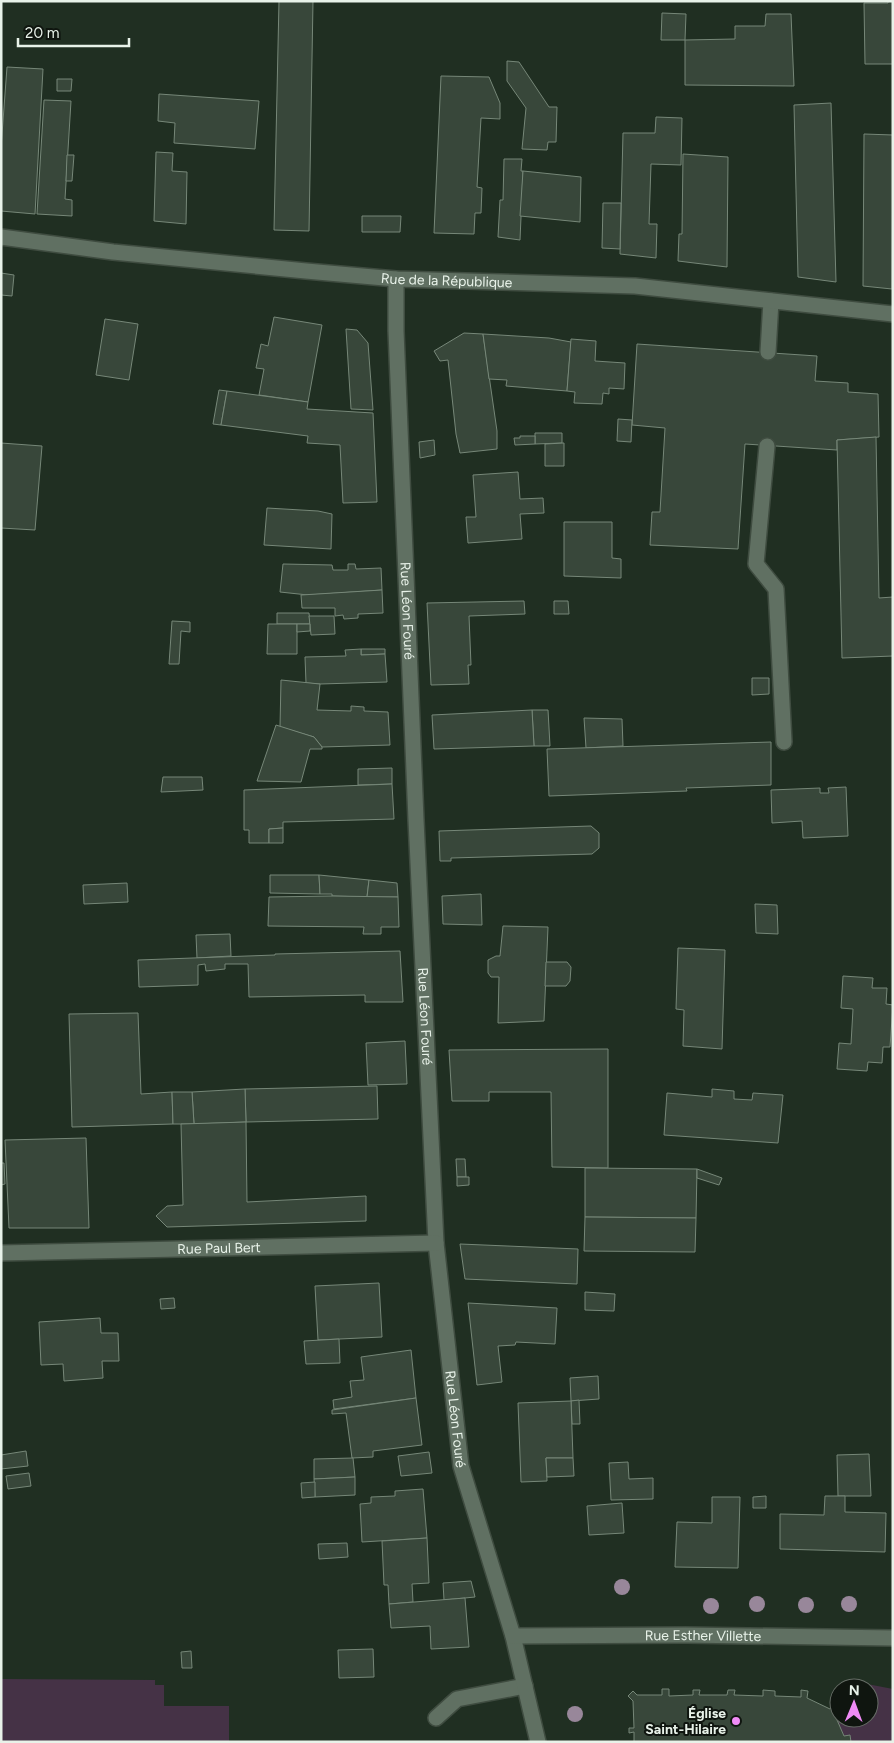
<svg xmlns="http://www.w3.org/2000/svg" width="894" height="1743" viewBox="0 0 894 1743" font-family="Figtree,sans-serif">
	<rect width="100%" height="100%" fill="#202f22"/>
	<g fill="#453246">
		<polygon points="1,1679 155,1680 155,1685 164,1685 164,1706 229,1706 229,1742 1,1742"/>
		<polygon points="862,1683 893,1689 893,1742 851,1742 844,1736 834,1713 839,1708 839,1718 869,1718 869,1688 857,1688"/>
	</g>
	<g fill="#38473a" stroke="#768778">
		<polygon points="279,1 313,1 309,231 274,230"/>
		<polygon points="888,1 893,1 893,64 865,64 864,3 888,3"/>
		<polygon points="662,13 686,14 685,40 661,40"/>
		<polygon points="766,14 791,14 794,86 685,85 685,40 735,39 735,26 765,26"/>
		<polygon points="507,61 519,62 549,107 557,107 556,142 548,142 547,150 522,149 526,108 507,81"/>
		<polygon points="7,67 43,69 35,214 1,211 1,148"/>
		<polygon points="441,76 489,77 500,103 500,119 481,118 477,187 482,188 481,213 475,213 474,234 434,233"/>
		<polygon points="57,79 72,79 71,91 57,91"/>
		<polygon points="159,94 259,101 255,149 174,143 175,123 158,121"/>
		<polygon points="44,100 71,101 65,199 72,200 72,216 37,214"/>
		<polygon points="831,103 836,282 798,277 794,105"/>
		<polygon points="656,117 682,118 681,165 651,164 649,224 657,224 656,258 620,254 623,133 655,133"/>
		<polygon points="864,134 893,135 892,289 863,286"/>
		<polygon points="156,152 173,153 172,171 187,172 186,224 154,221"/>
		<polygon points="683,154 728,157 727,267 678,261 679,234 682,234"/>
		<polygon points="67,155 74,155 72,181 66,181"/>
		<polygon points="504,159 522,159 521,171 523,171 520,240 498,237 500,200 503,200"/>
		<polygon points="523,171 581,177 580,222 520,216"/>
		<polygon points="603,203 621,203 620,249 602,248"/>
		<polygon points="362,216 401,216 400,232 362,232"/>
		<polygon points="1,273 14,275 12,296 1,295"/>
		<polygon points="274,317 322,325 308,402 259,395 264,369 256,368 261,344 268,346"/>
		<polygon points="105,319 138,324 129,380 96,375"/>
		<polygon points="346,329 357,330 368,343 373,410 351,409"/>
		<polygon points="464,333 483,334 497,431 497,449 460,453 456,434 448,360 440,361 434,351"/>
		<polygon points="483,334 549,338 571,342 567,391 506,386 507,380 489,379"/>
		<polygon points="571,339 596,341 595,361 625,363 624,389 609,388 609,394 603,393 602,404 574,403 575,392 567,391"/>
		<polygon points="637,344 817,356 815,381 848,383 848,392 878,394 879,437 837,440 837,450 745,444 738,549 650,545 652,512 660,512 665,428 632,425"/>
		<polygon points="219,390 227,391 221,425 213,424"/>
		<polygon points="227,391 308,402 307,409 373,413 377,502 343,503 340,445 307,443 308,436 221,425"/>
		<polygon points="618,419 632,420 631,442 617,441"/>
		<polygon points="535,433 562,433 562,443 535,444"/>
		<polygon points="520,436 535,436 535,444 515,445 514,438 520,438"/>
		<polygon points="876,437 879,598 893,597 893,656 842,658 837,440"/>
		<polygon points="434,440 435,455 420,458 419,442"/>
		<polygon points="1,443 42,446 35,530 1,528"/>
		<polygon points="564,443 564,466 545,466 545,444"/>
		<polygon points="518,472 520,499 543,498 544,513 520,514 522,539 468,543 466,517 476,517 473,475"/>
		<polygon points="267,508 318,511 332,514 331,549 264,545"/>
		<polygon points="564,522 612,522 612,558 621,559 621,578 564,576"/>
		<polygon points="283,564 332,565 333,570 348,570 348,564 355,564 356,569 381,568 382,590 308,595 280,592"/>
		<polygon points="382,590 383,613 358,614 358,618 344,619 343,615 335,616 335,608 302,608 301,595"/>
		<polygon points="524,601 525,614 469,616 471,665 468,665 469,684 431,685 427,603"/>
		<polygon points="554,601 568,601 569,614 554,614"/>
		<polygon points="277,613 309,613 310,624 277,624"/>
		<polygon points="309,616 334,616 335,634 311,635"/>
		<polygon points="172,621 190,622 190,632 181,631 179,664 169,664"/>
		<polygon points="268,624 297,624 297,654 267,654"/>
		<polygon points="297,624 310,624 310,631 297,632"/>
		<polygon points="361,649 385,649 385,654 361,655"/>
		<polygon points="361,649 361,655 385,654 387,682 320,684 306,683 305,657 346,656 345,650"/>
		<polygon points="752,678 769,678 769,694 752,695"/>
		<polygon points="281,680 320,684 317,710 351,711 351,706 364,707 364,711 388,712 390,745 322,747 314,737 280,727"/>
		<polygon points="532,710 548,710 550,746 534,746"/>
		<polygon points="532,710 534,746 434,749 432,715"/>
		<polygon points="584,718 622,719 623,746 586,748"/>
		<polygon points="276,725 314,737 322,747 322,749 310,749 301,782 257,781"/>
		<polygon points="771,742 771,785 686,788 687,791 549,796 547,749"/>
		<polygon points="392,768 392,784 358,785 358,769"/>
		<polygon points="163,777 202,777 203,790 161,792"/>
		<polygon points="392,784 394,819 283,822 283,828 269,829 269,843 249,843 249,830 244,830 244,790"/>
		<polygon points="846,787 848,836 803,838 802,821 772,823 771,790 820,788 820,793 829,793 828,788"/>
		<polygon points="591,826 599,833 599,848 592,854 451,858 451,861 440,861 439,831"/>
		<polygon points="283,828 283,843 269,843 269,829"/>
		<polygon points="270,875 319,875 320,894 270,893"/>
		<polygon points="319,875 369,880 367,897 332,896 332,894 320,894"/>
		<polygon points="369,880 397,883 398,897 367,897"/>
		<polygon points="127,883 128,902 84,904 83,885"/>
		<polygon points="481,894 482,925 443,924 442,896"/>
		<polygon points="332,896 398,897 399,927 381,927 381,934 363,934 364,927 268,926 269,897"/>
		<polygon points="755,904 777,905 778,934 756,933"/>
		<polygon points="503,926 548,927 544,1021 498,1023 499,977 491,977 488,973 488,960 496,956 500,956"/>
		<polygon points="230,934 231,956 197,958 196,935"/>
		<polygon points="678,948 725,950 722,1049 683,1046 684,1010 676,1009"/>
		<polygon points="400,951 403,1002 365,1002 365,995 249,997 248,964 225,964 225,969 206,971 205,964 198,965 198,985 139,987 138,960 275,955 275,954"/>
		<polygon points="546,962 567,962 571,967 570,981 566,986 545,986"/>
		<polygon points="843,976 873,978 872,988 887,988 886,1004 893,1005 890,1047 883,1047 882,1063 868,1062 867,1071 837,1069 839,1043 851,1044 853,1009 841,1008"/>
		<polygon points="138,1013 141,1094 172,1092 173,1124 72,1127 69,1014"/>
		<polygon points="405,1041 407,1084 368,1085 366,1043"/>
		<polygon points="608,1049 608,1168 552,1167 551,1092 489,1092 489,1101 452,1101 449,1050"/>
		<polygon points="377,1086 378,1119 246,1122 245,1089"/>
		<polygon points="245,1089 246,1122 194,1124 192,1092"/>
		<polygon points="712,1089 734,1091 734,1099 752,1100 753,1093 783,1095 778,1143 664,1135 667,1093 712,1097"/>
		<polygon points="172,1092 192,1092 194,1124 173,1124"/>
		<polygon points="246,1122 247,1202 366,1196 366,1221 167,1227 156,1216 167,1206 183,1205 181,1124"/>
		<polygon points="86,1138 89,1228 9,1228 5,1140"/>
		<polygon points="456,1159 465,1159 466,1177 457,1177"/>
		<polygon points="1,1163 4,1163 5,1184 1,1185"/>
		<polygon points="585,1168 697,1169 696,1218 585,1217"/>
		<polygon points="697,1169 722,1178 719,1185 697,1178"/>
		<polygon points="457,1177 469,1177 469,1185 457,1186"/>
		<polygon points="585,1217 696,1218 695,1252 584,1251"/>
		<polygon points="460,1244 578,1249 577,1284 465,1279"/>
		<polygon points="379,1283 382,1337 318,1340 315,1286"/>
		<polygon points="585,1292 615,1294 614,1311 585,1310"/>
		<polygon points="174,1298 175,1308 161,1309 160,1299"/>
		<polygon points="468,1303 557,1308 555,1344 516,1342 515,1345 498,1346 502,1382 477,1385"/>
		<polygon points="100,1318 101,1333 118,1333 119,1361 102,1361 103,1378 64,1381 63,1364 41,1365 39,1322"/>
		<polygon points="339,1339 340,1363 306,1364 304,1341"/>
		<polygon points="411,1350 416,1398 334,1409 333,1400 352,1397 350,1381 364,1380 361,1357"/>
		<polygon points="598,1376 599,1399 571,1401 570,1378"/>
		<polygon points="416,1398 422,1445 373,1451 373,1457 352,1458 346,1413 332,1414 332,1410"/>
		<polygon points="579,1400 580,1424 572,1424 571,1401"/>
		<polygon points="571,1401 573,1458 546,1458 547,1481 521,1482 518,1403"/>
		<polygon points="26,1451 28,1466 1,1469 1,1455"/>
		<polygon points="429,1452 432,1473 401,1476 398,1456"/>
		<polygon points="869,1454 871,1496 838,1496 837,1455"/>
		<polygon points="353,1458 355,1477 314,1479 314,1459"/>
		<polygon points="546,1458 573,1458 574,1476 547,1477"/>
		<polygon points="628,1462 629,1479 653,1478 653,1499 611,1500 609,1463"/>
		<polygon points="29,1473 31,1486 8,1489 6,1476"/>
		<polygon points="355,1477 355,1495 315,1497 314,1479"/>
		<polygon points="315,1482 315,1497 302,1498 301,1483"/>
		<polygon points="423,1489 427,1538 362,1542 360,1504 371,1503 371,1497 395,1496 395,1491"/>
		<polygon points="766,1496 766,1508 753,1508 753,1497"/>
		<polygon points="825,1496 845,1496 845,1512 886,1513 885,1552 780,1549 780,1514 824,1515"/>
		<polygon points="712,1497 740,1497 738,1568 675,1567 677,1522 712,1523"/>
		<polygon points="622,1503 624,1533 589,1535 587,1506"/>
		<polygon points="427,1538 429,1583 412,1584 413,1602 389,1604 388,1585 384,1585 382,1541"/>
		<polygon points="347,1543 348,1557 319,1559 318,1544"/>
		<polygon points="471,1581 475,1597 444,1600 443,1583"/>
		<polygon points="465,1598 469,1647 431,1649 430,1626 391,1628 389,1604"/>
		<polygon points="373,1649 374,1677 339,1678 338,1650"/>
		<polygon points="191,1651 192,1668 182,1668 181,1652"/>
		<polygon points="662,1689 669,1689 669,1696 693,1695 693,1690 700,1690 699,1695 727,1695 728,1690 735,1690 734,1695 763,1696 763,1690 775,1691 775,1696 801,1697 801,1690 808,1691 807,1698 830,1709 834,1705 837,1708 838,1710 834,1713 844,1736 850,1735 851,1742 634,1742 634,1732 629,1733 629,1728 634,1728 633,1701 628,1696 633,1691 637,1695 662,1695"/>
	</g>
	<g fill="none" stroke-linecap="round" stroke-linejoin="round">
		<g stroke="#3f4c40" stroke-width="18">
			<g id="lane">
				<polyline points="768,352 771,301"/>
				<polyline points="767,446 756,564 776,589 784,742"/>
				<polyline points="436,1718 457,1699 525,1686"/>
			</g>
		</g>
		<g stroke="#3f4c40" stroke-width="18">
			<g id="street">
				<path id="s1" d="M396 279V331L416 820 436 1243 461 1466 513 1636 538 1742"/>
				<path id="s2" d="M1 1253 436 1243"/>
				<path id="s3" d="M513 1636 686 1635 893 1638"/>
			</g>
		</g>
		<g stroke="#3f4c40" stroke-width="18">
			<g id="secondary">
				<path id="s4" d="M1 237 113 252 306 271 396 279 635 286 893 314"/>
			</g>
		</g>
		<use href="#lane" stroke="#607062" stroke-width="15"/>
		<use href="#street" stroke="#607062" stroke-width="15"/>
		<use href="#secondary" stroke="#607062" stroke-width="15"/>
	</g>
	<g fill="#98879a">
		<circle cx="622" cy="1587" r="8"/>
		<circle cx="757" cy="1604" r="8"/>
		<circle cx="849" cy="1604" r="8"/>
		<circle cx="806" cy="1605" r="8"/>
		<circle cx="711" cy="1606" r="8"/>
		<circle cx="575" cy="1714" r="8"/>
	</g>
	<circle fill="#f08bf6" stroke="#0f150f" stroke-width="2" cx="736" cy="1721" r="5"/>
	<g text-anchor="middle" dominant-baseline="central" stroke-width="4" stroke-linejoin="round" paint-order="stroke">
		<g font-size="14" fill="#e8f2e9" stroke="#0f150f">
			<text stroke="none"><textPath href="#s4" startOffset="448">Rue de la République</textPath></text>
			<text stroke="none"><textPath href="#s1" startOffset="332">Rue Léon Fouré</textPath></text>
			<text stroke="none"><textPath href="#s1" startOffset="738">Rue Léon Fouré</textPath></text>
			<text stroke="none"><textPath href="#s2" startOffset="218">Rue Paul Bert</textPath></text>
			<text stroke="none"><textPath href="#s1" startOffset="1142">Rue Léon Fouré</textPath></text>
			<text stroke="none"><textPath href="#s3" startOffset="190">Rue Esther Villette</textPath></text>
		</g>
		<g font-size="14" font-weight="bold" fill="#e8f2e9" stroke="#0f150f" text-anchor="end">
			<text x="726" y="1713">Église<tspan x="726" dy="16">Saint-Hilaire</tspan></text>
		</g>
	</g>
	<rect width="894" height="1743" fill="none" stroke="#e8f2e9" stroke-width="5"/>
	<g transform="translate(854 1703) rotate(1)"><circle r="24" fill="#0f150f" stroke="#666d66"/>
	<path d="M0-4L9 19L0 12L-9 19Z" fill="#f08bf6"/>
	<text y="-8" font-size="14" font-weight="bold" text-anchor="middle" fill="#e8f2e9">N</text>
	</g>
	<path d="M18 38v8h111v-8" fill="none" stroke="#e8f2e9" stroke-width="2.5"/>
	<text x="25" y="38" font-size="15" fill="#e8f2e9" stroke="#0f150f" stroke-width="4" paint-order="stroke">20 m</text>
</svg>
